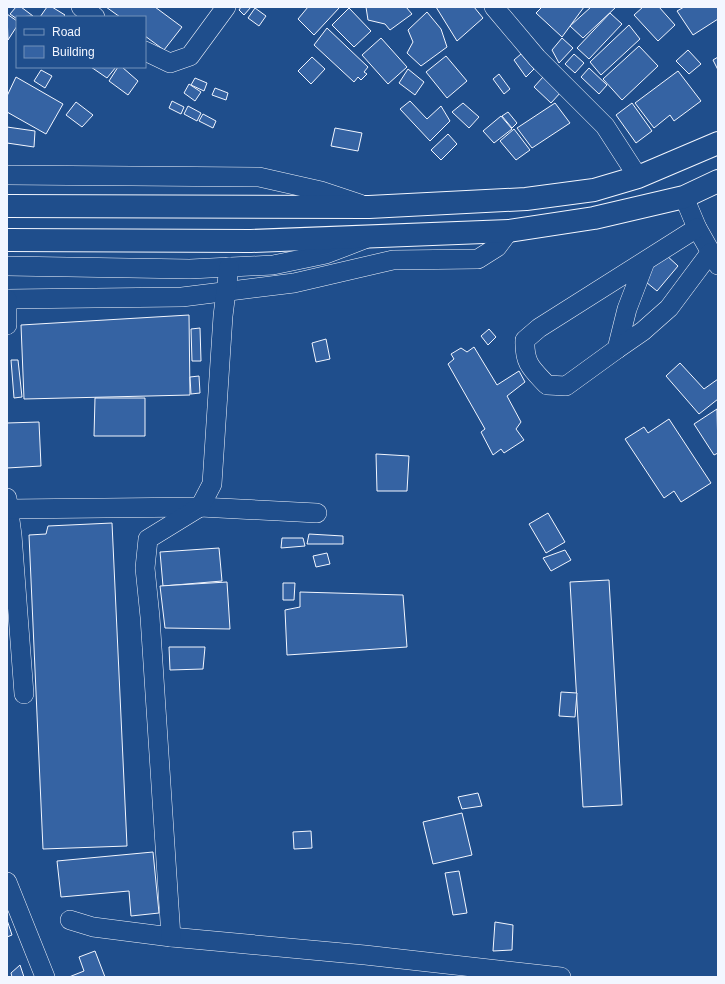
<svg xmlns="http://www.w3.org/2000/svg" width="725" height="984" viewBox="0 0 725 984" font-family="Helvetica,sans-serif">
	<rect width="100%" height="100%" fill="#1f4e8c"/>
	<g fill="#3563a3" stroke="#f2f6ff">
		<polygon points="16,7 21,7 33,16 17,17 17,19 10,14"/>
		<polygon points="47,7 52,7 65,15 63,17 40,17"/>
		<polygon points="106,7 155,7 182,27 164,50 145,36 145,17 120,17"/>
		<polygon points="241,7 251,7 244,15 239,10"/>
		<polygon points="308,7 337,7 339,8 314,35 298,19"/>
		<polygon points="366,7 406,7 412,14 390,30 385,24 368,20"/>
		<polygon points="436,7 474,7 483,18 457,41"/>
		<polygon points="542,7 584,7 562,37 536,13"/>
		<polygon points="591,7 616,7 583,38 570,26"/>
		<polygon points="643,7 659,7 675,25 658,41 634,15"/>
		<polygon points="684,7 718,7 718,19 693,35 677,11"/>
		<polygon points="255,8 266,16 259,26 248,18"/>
		<polygon points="349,8 371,31 354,47 332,25"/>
		<polygon points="427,12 441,29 447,47 421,66 407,53 413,42 408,30"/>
		<polygon points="610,13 622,24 589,59 577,48"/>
		<polygon points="7,14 17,21 17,26 8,40"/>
		<polygon points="629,25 640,39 601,75 590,62"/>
		<polygon points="327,28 368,67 364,72 367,74 361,80 358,77 354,82 314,45"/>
		<polygon points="381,38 407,67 388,84 362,55"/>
		<polygon points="562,38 573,48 559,63 552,50"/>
		<polygon points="639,46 658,66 622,100 603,79"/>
		<polygon points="688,50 701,64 689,74 676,61"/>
		<polygon points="521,54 534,69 526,77 514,60"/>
		<polygon points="574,54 584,63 575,73 565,64"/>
		<polygon points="446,56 467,81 447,98 426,72"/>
		<polygon points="312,57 325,69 311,84 298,71"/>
		<polygon points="718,57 718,70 713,60"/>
		<polygon points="91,67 116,67 107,78"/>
		<polygon points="118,67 122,67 138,81 128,95 109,81"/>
		<polygon points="589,68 607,85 599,94 581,77"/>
		<polygon points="408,69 424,82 415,95 399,83"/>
		<polygon points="41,70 52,76 45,88 34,81"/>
		<polygon points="678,71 701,101 674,121 670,115 654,128 635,103"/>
		<polygon points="499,74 510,89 504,94 493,79"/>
		<polygon points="16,77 63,104 46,134 7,112 7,96"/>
		<polygon points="543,77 561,92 551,103 534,87"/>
		<polygon points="195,78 207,83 204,91 191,85"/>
		<polygon points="189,84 201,92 195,101 184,93"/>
		<polygon points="215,88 228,93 226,100 212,95"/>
		<polygon points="172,101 184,107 181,114 169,108"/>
		<polygon points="410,101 427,119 441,106 450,121 430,141 400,109"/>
		<polygon points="76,102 93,115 82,127 66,115"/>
		<polygon points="463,103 479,117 469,128 452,112"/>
		<polygon points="555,103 570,123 532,148 517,128"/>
		<polygon points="632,103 652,131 636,143 616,115"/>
		<polygon points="188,106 201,113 197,121 184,114"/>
		<polygon points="508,112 517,123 512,128 502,116"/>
		<polygon points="203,114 216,121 213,128 199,121"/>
		<polygon points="501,116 512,129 494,143 483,131"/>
		<polygon points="7,127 35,131 34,147 7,143"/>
		<polygon points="335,128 362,133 358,151 331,146"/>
		<polygon points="514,129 530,150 516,160 500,141"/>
		<polygon points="448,134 457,144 441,160 431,150"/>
		<polygon points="665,254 678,266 657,291 641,278"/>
		<polygon points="189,315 190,395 24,399 21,325"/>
		<polygon points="200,328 201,361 192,361 191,329"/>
		<polygon points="489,329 496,337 488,345 481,336"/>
		<polygon points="326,339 330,359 316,362 312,343"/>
		<polygon points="474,347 497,385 519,371 525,382 507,396 521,422 516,429 524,440 504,453 501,449 493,455 481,432 485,429 448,364 454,359 451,354 461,348 467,352"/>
		<polygon points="11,360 18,360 22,397 14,398"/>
		<polygon points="680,363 704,389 718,379 718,399 699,414 666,376"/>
		<polygon points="199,376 200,393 191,394 190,377"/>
		<polygon points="95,398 145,398 145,436 94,436"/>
		<polygon points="717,409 718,453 714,455 694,424"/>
		<polygon points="669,419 711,483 681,502 674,491 664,498 625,439 644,427 648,433"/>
		<polygon points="39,422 41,466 7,468 7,423"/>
		<polygon points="376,454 409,456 407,491 377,491"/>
		<polygon points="548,513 565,542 546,553 529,524"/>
		<polygon points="112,523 127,846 43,849 29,535 46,534 48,526"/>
		<polygon points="309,534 343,536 343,544 307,544"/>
		<polygon points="282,538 303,538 305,546 281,548"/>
		<polygon points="219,548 222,581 163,586 160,552"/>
		<polygon points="565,550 571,560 551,571 543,558"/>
		<polygon points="327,553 330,564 316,567 313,556"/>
		<polygon points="609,580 622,805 583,807 570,582"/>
		<polygon points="227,582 230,629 165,628 160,586"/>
		<polygon points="283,583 295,583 294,600 283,600"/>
		<polygon points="300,592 403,595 407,647 287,655 285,610 300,607"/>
		<polygon points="169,647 205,647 203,669 170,670"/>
		<polygon points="561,692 577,693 575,717 559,716"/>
		<polygon points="478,793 482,806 462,809 458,797"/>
		<polygon points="462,813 472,855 433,864 423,822"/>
		<polygon points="311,831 312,848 294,849 293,832"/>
		<polygon points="153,852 159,913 131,916 129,891 61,897 57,861"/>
		<polygon points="459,871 467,913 453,915 445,873"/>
		<polygon points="7,920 12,935 7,937"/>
		<polygon points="495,922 513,925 512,950 493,951"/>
		<polygon points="95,951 105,977 69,977 84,971 79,957"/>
		<polygon points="20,965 24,977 12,977 11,973"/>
	</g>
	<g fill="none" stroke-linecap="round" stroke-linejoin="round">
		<g stroke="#f2f6ff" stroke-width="20">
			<g id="minor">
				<polyline points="81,7 95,17"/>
				<polyline points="494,7 537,58 605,126 638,177"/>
				<polyline points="145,51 170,63 190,56 226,7"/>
				<polyline points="7,175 259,177 321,191 360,204"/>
				<polyline points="684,197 697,228 718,265"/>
				<path d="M645 262 627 309 617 349 566 386 547 385C532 369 524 364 525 340L539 328 697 228"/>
				<polyline points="7,266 190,269 273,265 326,254 365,239"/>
				<polyline points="7,299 182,297 294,283 393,260 478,259 497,247 509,231"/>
				<polyline points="7,325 7,299"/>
				<polyline points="617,349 643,331 669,308 710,253"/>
				<polyline points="7,498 12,535 24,694"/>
				<polyline points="8,509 200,507 317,513"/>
				<polyline points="7,882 45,977"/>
				<polyline points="70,920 93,927 171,937 365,955 561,977"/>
				<polyline points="171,937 150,617 145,568 148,539 200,507 212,484 223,316 229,267"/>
			</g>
		</g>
		<g stroke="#f2f6ff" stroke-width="24">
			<g id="major">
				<polyline points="7,206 369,207 526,199 594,190 638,177 718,143"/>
				<polyline points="7,240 251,241 509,231 594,218 684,197 718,181"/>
			</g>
		</g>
		<use href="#minor" stroke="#1f4e8c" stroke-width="19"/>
		<use href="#major" stroke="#1f4e8c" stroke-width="22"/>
	</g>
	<rect width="725" height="984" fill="none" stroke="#f2f6ff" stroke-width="16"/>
	<rect x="16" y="16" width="130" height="52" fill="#1f4e8c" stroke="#7391ba"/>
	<rect x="24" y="29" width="20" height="6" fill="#1f4e8c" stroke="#7391ba"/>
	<text x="52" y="36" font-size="12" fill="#f2f6ff">Road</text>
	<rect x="24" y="46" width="20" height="12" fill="#3563a3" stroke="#7391ba"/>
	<text x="52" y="56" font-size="12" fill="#f2f6ff">Building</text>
</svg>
